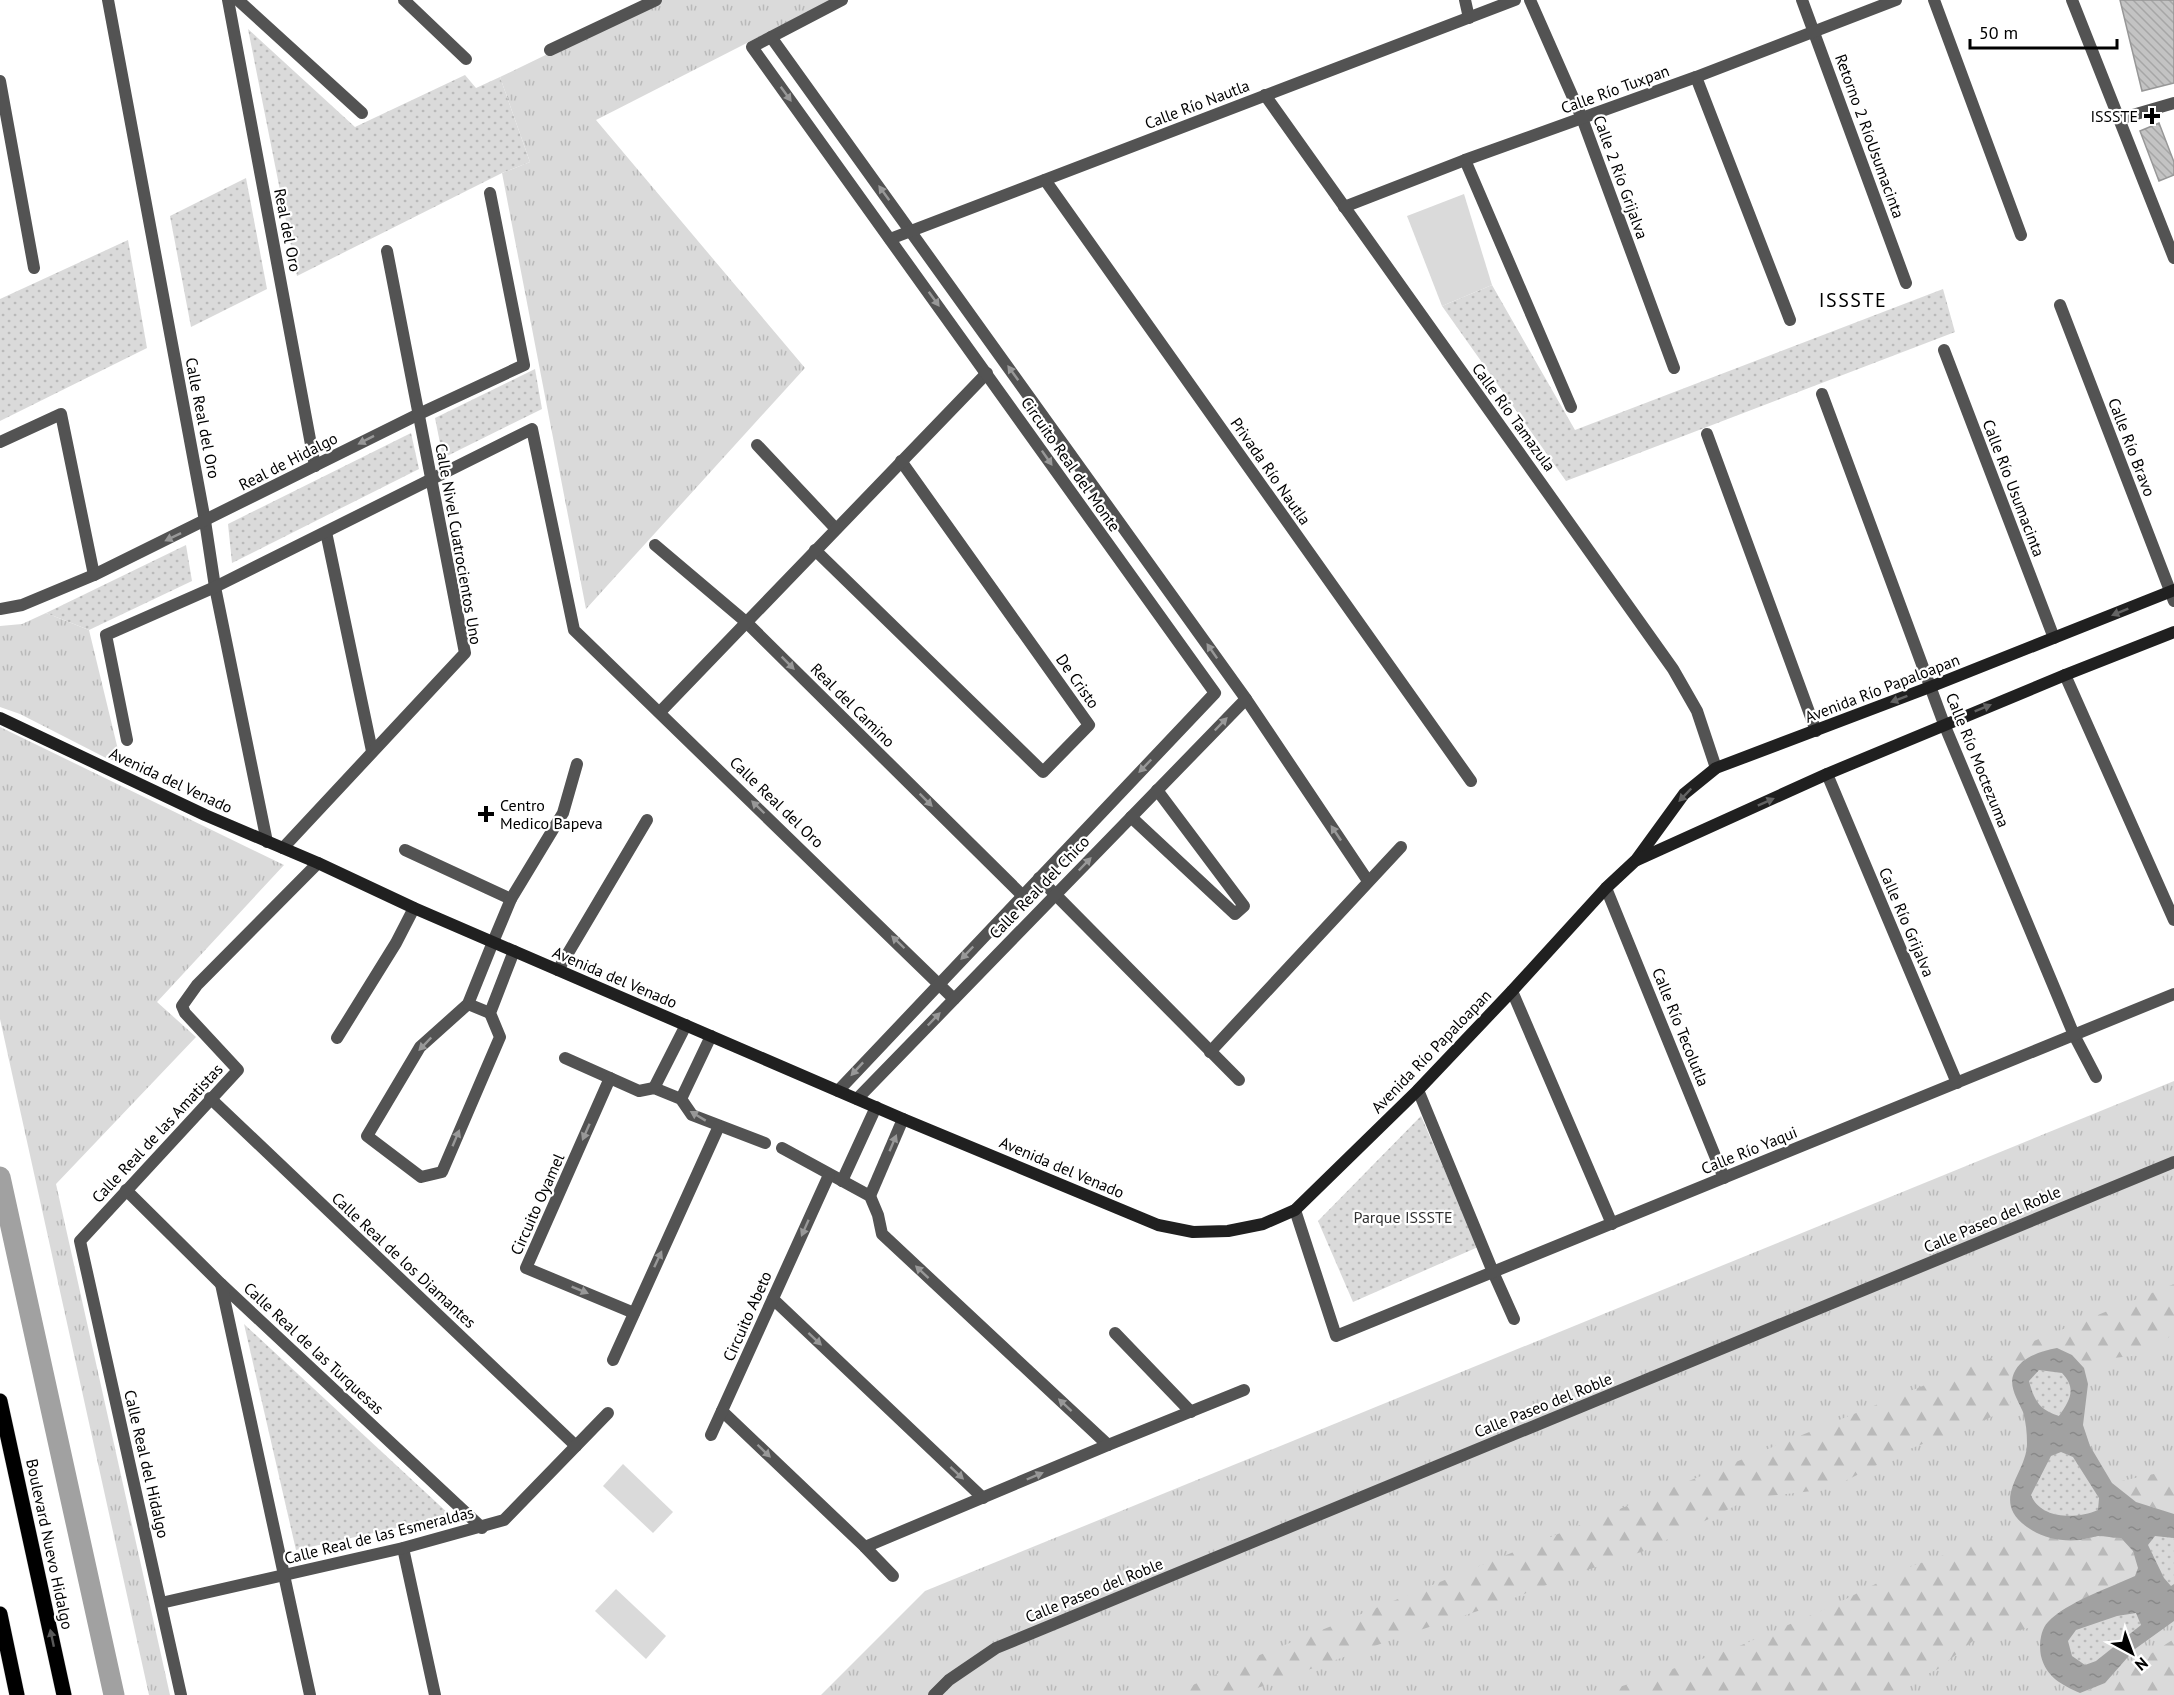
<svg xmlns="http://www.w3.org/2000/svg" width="2174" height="1695" viewBox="0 0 2174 1695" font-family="'PT Sans',sans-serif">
	<defs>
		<pattern id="grass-tufts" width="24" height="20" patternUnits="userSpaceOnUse" patternTransform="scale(1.5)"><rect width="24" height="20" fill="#dadada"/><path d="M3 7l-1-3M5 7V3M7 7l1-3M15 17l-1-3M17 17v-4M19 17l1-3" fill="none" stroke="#b9b9b9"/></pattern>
		<pattern id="forest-firs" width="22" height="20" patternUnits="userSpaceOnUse" patternTransform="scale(1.5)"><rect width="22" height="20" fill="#dadada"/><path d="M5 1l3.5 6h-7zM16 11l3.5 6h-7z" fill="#b9b9b9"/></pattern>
		<pattern id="park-dots" width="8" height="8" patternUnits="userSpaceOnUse" patternTransform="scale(1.5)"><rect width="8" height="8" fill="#dadada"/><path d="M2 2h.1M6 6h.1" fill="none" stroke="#b9b9b9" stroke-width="1.8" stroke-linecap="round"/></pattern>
		<pattern id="water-ripples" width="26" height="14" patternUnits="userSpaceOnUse" patternTransform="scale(1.5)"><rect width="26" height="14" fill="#a1a1a1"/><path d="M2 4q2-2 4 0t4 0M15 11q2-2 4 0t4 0" fill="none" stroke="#898989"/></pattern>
		<pattern id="building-back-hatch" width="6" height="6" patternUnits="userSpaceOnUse" patternTransform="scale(1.5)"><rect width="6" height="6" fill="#c3c3c3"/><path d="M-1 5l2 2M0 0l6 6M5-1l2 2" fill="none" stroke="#a6a6a6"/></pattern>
	</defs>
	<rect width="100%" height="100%" fill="#fff"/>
	<g fill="url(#grass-tufts)">
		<polygon points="659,0 831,0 596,120 805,368 586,609 502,173 530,162 500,77"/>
		<polygon points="46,613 89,630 120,758 110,760 20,714 0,707 0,626 22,624"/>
		<polygon points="0,727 284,865 157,1002 196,1037 56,1184 170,1695 149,1695 0,1019"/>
		<polygon points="2174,1081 2174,1695 821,1695 925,1591"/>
	</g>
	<g fill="url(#forest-firs)">
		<polygon points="2174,1284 2174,1334 2141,1355 2104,1359 2084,1368 2072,1355 2013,1374 2013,1391 2009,1408 1985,1420 1907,1450 1829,1489 1751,1498 1644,1551 1572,1575 1499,1604 1408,1634 1238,1695 1171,1695 1250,1659"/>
		<polygon points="2174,1466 2174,1514 2136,1502 2112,1483 2163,1472"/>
		<polygon points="2026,1527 2043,1536 2080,1540 2097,1536 2121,1538 2133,1551 2138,1568 2135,1576 2072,1604 2047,1623 2005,1634 1978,1637 1938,1669 1885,1695 1596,1695 1737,1647 1830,1607 1909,1567"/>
		<polygon points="2174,1639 2174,1695 2077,1695 2105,1683"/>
	</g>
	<g fill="url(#park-dots)">
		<polygon points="248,29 355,127 465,75 476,88 500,77 530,162 502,173 297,276"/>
		<polygon points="246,178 267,289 191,327 170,216"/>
		<polygon points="128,240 147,348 0,421 0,299"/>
		<polygon points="1492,285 1575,430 1943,289 1955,332 1566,481 1442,306"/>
		<polygon points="535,369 542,409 443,458 435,418"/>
		<polygon points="411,433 419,469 232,563 228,524"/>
		<polygon points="186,545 192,581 89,630 46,613"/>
		<polygon points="1421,1116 1478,1247 1353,1302 1318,1221"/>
		<polygon points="244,1324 451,1516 296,1550"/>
		<path d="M2039 1370 2062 1373C2077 1389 2069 1400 2059 1416 2039 1410 2035 1401 2029 1381Z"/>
		<path d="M2061 1452 2073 1457 2099 1498 2098 1510C2093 1512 2086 1516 2080 1516 2061 1517 2039 1514 2031 1495L2051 1455Z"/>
		<polygon points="2155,1536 2174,1538 2174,1584 2171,1586 2164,1578 2148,1545"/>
		<polygon points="2137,1613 2141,1625 2096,1661 2085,1665 2072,1656 2068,1641 2076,1630 2117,1616"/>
	</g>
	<g fill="#dadada">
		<polygon points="1464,194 1492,285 1442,306 1407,216"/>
		<polygon points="623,1464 673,1512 653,1533 603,1486"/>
		<polygon points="616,1589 666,1636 646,1659 595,1611"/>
	</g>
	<path fill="url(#water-ripples)" fill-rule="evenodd" d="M2057 1348 2072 1355 2084 1368 2088 1384 2083 1425 2090 1446 2112 1483 2136 1502 2174 1514V1538L2155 1536 2148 1545 2164 1578 2171 1586 2174 1584V1621L2135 1649 2105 1683 2080 1693C2062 1685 2046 1677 2041 1656 2039 1646 2040 1630 2048 1622 2067 1602 2109 1588 2135 1576L2138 1568 2133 1551 2121 1538C2113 1538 2105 1536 2098 1536 2092 1537 2086 1539 2080 1540 2061 1542 2042 1538 2027 1527 1989 1500 2027 1473 2027 1444 2027 1433 2026 1422 2023 1412 2018 1400 2008 1386 2014 1373 2021 1357 2041 1351 2057 1348ZM2039 1370 2062 1373C2077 1389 2070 1400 2059 1416 2039 1410 2034 1400 2029 1381ZM2061 1452 2073 1457 2099 1498 2098 1510C2077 1519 2041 1520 2031 1495L2051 1456ZM2136 1613 2141 1625 2096 1661 2085 1665 2072 1656 2068 1641 2076 1630 2117 1616Z"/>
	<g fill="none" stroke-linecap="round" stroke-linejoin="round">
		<polyline stroke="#a1a1a1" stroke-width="21" points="0,1177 114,1695"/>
	</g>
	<g fill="url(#building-back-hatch)" stroke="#979797" stroke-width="1.5">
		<polygon points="2120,0 2174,0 2174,83 2142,91"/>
		<polygon points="2159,123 2174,162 2174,175 2159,181 2140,131"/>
	</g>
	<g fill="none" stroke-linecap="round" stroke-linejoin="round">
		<g stroke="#dbdbdb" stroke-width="16">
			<g id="primary">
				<polyline points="0,1401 64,1695"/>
				<polyline points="0,1614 17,1695"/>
			</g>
		</g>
		<g stroke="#535353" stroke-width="12">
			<polyline points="2119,119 2174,103"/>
			<polyline points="405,850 511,899"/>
			<polyline points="493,942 511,899 563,813 577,764"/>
		</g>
		<g stroke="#535353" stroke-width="12">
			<polyline points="108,0 205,521 215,587 267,842"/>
			<polyline points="228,0 315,466"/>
			<polyline points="238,0 362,113"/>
			<polyline points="404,0 466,59"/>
			<polyline points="1465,0 1469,18"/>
			<polyline points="1530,0 1582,118 1674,368"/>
			<polyline points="1802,0 1906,283"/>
			<polyline points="1934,0 2021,235"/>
			<polyline points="2072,0 2174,258"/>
			<polyline points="771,37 1246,699 1368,881"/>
			<polyline points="550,50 656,0"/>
			<polyline points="1696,77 1790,320"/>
			<polyline points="0,81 34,268"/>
			<polyline points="1265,95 1673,669 1697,711 1716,768"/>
			<polyline points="1465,160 1571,407"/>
			<polyline points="1045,180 1471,781"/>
			<polyline points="1344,207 1465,160 1696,77 1896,0"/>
			<polyline points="890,239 1515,0"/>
			<polyline points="2060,305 2174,601"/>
			<polyline points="1944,350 2054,638"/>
			<polyline points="1822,394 1944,724 2074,1035 2096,1077"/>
			<polyline points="1707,434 1816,731"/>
			<polyline points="0,442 61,414 94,575"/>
			<polyline points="757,445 836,529"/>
			<polyline points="326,532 372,751"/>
			<polyline points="655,545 746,622 1022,895"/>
			<polyline points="815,550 1043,772 1089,725 901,461"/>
			<polyline points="0,609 22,605 94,575 419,414 524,365 490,193"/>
			<polyline points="2065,675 2174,920"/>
			<polyline points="660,712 987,373"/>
			<polyline points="127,740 106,635 215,587 532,429 574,630 954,999"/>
			<polyline points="1827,774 1957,1083"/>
			<polyline points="1131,817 1235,914 1244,906 1157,790"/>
			<polyline points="283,848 465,653 387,251"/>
			<polyline points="1039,878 1239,1080"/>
			<polyline points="1606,888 1724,1178"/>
			<polyline points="493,942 468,1004 420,1047 367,1136 421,1177 442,1172 500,1037 490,1013 514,951"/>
			<polyline points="558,970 647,820"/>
			<polyline points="1512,991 1612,1224"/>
			<polyline points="468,1004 490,1013"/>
			<polyline points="337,1038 396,943 414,908"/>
			<polyline points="1210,1052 1401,847"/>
			<polyline points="565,1058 639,1091 654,1088 681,1099 692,1115 765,1143"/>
			<polyline points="610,1078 526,1268 634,1313"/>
			<polyline points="654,1088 686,1025"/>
			<polyline points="1418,1090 1493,1272 1514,1319"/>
			<polyline points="838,1091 1215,693 752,47 842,0"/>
			<polyline points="210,1098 576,1446"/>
			<polyline points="681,1099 711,1036"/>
			<polyline points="857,1099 1246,699"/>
			<polyline points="782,1148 870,1196 878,1215 882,1234 1108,1445"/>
			<polyline points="842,1181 876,1107"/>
			<polyline points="126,1190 221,1284 482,1528"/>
			<polyline points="870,1196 903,1119"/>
			<polyline points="1295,1210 1336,1336 2174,994"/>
			<polyline points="221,1284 310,1695"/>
			<polyline points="773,1299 983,1498"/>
			<polyline points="1115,1333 1191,1412"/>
			<polyline points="613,1360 719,1126"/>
			<polyline points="722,1411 865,1547 893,1576"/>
			<polyline points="711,1435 829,1175"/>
			<polyline points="865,1547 1108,1445 1244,1390"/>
			<polyline points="403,1548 435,1695"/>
			<polyline points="161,1603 403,1548 504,1520 608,1413"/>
			<polyline points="181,1695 80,1241 238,1070 185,1013 182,1006 197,985 318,863"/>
			<polyline points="934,1695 949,1680 996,1648 2174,1162"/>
		</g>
		<g stroke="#202020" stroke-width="12">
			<polyline points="0,718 205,815 318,863 414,908 903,1119 1158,1225 1193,1232 1228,1231 1263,1224 1295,1210 1418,1090 1512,991 1606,888 1636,860 1684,794 1716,768 1930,687 2174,590"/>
			<polyline points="1637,860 1827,774 2065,675 2174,632"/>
		</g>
		<use href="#primary" stroke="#000" stroke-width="15"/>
	</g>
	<defs><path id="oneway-solid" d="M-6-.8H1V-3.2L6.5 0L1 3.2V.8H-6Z" transform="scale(1.5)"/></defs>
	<g fill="#989898">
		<use href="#oneway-solid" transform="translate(786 94) rotate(54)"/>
		<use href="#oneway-solid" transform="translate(884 193) rotate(-126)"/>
		<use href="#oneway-solid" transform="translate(934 299) rotate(54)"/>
		<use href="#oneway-solid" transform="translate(1013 373) rotate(-126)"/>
		<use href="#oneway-solid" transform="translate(366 440) rotate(153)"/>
		<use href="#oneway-solid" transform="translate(1047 458) rotate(55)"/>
		<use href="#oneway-solid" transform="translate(173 537) rotate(154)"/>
		<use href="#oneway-solid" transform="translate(1212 651) rotate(-125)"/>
		<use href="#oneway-solid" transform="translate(788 663) rotate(45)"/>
		<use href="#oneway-solid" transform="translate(1221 724) rotate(-46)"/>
		<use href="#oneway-solid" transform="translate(1145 766) rotate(134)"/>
		<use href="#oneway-solid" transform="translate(926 800) rotate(45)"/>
		<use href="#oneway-solid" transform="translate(758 807) rotate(-136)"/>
		<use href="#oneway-solid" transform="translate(1336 833) rotate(-124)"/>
		<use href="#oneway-solid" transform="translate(1085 864) rotate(-46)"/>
		<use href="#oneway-solid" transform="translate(898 942) rotate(-136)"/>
		<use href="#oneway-solid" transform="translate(967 953) rotate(134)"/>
		<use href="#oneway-solid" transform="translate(934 1019) rotate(-46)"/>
		<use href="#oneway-solid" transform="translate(425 1044) rotate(134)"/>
		<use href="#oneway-solid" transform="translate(857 1069) rotate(133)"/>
		<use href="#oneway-solid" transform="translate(698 1116) rotate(-149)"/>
		<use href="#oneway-solid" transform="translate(586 1132) rotate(114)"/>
		<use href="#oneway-solid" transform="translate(456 1138) rotate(-67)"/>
		<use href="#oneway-solid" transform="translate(893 1143) rotate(-67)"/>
		<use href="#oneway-solid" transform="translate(805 1228) rotate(114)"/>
		<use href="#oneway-solid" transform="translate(658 1259) rotate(-65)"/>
		<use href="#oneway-solid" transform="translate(922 1272) rotate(-137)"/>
		<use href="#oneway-solid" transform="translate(580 1290) rotate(22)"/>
		<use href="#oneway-solid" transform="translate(815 1339) rotate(43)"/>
		<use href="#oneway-solid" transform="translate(1065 1405) rotate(-137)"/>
		<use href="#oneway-solid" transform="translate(764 1451) rotate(44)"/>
		<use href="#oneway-solid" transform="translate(957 1473) rotate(43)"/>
		<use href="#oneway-solid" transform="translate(1035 1476) rotate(-23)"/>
	</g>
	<g fill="#636363">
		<use href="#oneway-solid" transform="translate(2120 612) rotate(158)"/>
		<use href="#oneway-solid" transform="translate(1899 699) rotate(159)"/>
		<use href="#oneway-solid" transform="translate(1983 708) rotate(-22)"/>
		<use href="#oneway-solid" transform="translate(1685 795) rotate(134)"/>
		<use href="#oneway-solid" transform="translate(1766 802) rotate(-24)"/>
	</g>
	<use fill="#595959" href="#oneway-solid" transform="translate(52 1638) rotate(-102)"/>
	<g fill="#000" stroke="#fff" stroke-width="2">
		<path d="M2149 107h6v6h6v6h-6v6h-6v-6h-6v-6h6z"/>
		<path d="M483 805h6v6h6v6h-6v6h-6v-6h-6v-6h6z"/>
	</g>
	<g text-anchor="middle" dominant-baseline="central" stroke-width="4.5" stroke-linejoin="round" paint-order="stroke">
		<g font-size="16" fill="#000" stroke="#fff">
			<text transform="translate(1615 89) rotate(-20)">Calle Río Tuxpan</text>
			<text transform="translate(1197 104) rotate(-21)">Calle Río Nautla</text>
			<text transform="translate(1870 136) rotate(70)">Retorno 2 RíoUsumacinta</text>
			<text transform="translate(1621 177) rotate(70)">Calle 2 Río Grijalva</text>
			<text transform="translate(288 230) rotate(79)">Real del Oro</text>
			<text transform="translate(1514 417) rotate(54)">Calle Río Tamazula</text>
			<text transform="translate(203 418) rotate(79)">Calle Real del Oro</text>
			<text transform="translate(2132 447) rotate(69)">Calle Río Bravo</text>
			<text transform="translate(288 461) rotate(-27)">Real de Hidalgo</text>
			<text transform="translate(1071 464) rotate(55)">Circuito Real del Monte</text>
			<text transform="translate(1271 471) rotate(55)">Privada Río Nautla</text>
			<text transform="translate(2014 488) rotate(69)">Calle Río Usumacinta</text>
			<text transform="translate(459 544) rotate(80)">Calle Nivel Cuatrocientos Uno</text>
			<text transform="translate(1078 681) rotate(55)">De Cristo</text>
			<text transform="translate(1882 688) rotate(-21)">Avenida Río Papaloapan</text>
			<text transform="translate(853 705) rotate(45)">Real del Camino</text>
			<text transform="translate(1978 760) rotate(68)">Calle Río Moctezuma</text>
			<text transform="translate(171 780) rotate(25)">Avenida del Venado</text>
			<text transform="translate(777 802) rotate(44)">Calle Real del Oro</text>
			<text transform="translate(1039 887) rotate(-46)">Calle Real del Chico</text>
			<text transform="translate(1907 922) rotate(67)">Calle Río Grijalva</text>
			<text transform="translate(615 977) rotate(23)">Avenida del Venado</text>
			<text transform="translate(1681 1027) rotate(68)">Calle Río Tecolutla</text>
			<text transform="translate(1431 1051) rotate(-46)">Avenida Río Papaloapan</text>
			<text transform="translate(157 1133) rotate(-47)">Calle Real de las Amatistas</text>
			<text transform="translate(1749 1150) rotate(-22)">Calle Río Yaqui</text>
			<text transform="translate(1062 1167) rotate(23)">Avenida del Venado</text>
			<text transform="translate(537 1204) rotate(-66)">Circuito Oyamel</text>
			<text transform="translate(1992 1219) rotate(-23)">Calle Paseo del Roble</text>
			<text transform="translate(404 1260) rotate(43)">Calle Real de los Diamantes</text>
			<text transform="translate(747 1316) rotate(-66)">Circuito Abeto</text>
			<text transform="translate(314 1348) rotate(43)">Calle Real de las Turquesas</text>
			<text transform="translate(1543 1405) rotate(-22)">Calle Paseo del Roble</text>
			<text transform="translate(147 1464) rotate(77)">Calle Real del Hidalgo</text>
			<text transform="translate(379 1535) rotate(-14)">Calle Real de las Esmeraldas</text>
			<text transform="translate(50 1544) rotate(78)">Boulevard Nuevo Hidalgo</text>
			<text transform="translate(1094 1590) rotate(-22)">Calle Paseo del Roble</text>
		</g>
		<g font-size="16" fill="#000" stroke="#fff" text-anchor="end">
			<text x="2138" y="116">ISSSTE</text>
			<text x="500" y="805" text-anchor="start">Centro<tspan x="500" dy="18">Medico Bapeva</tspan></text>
		</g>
		<g font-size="16" fill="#313131" stroke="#fff">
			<text x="1403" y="1217">Parque ISSSTE</text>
		</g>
		<g font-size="20" letter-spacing="1.5" fill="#000" stroke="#fff">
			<text x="1853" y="300">ISSSTE</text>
		</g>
	</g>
	<g transform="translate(2132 1653) rotate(139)" stroke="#ffffff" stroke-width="4.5" paint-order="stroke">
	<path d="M0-4.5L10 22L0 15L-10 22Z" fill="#000000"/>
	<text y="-9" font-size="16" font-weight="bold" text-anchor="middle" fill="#000000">N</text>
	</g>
	<path d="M1970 39v9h147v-9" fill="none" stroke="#000000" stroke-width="3"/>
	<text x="1979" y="39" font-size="18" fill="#000000" stroke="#ffffff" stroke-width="4.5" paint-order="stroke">50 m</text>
</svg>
